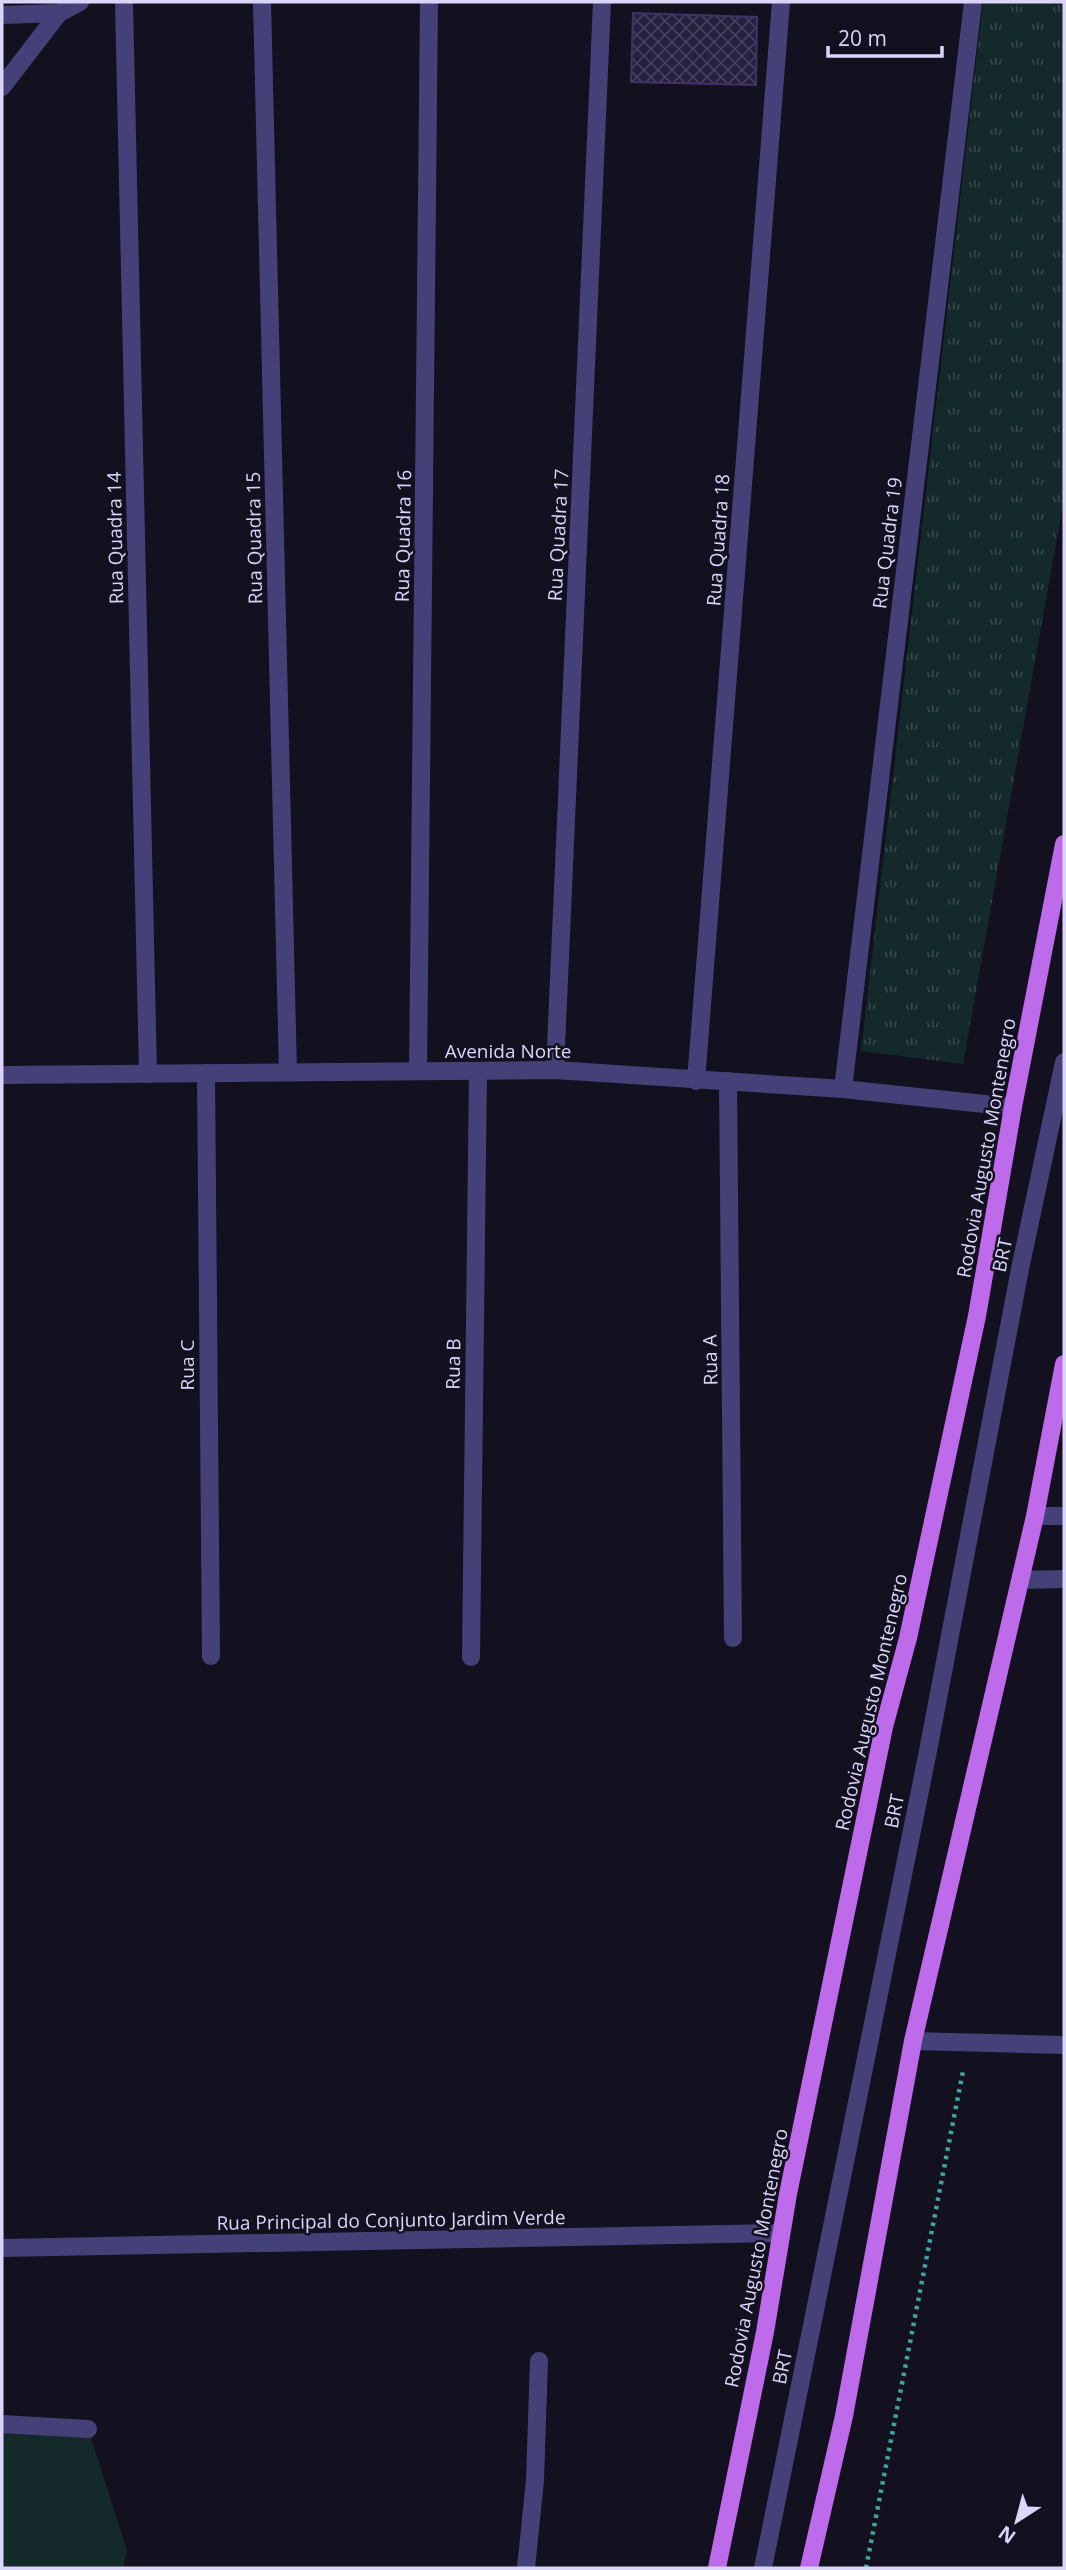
<svg xmlns="http://www.w3.org/2000/svg" width="1066" height="2570" viewBox="0 0 1066 2570" font-family="'Open Sans',sans-serif">
	<defs>
		<pattern id="park-tufts" width="24" height="20" patternUnits="userSpaceOnUse" patternTransform="scale(1.75)"><rect width="24" height="20" fill="#142929"/><path d="M3 7l-1-3M5 7V3M7 7l1-3M15 17l-1-3M17 17v-4M19 17l1-3" fill="none" stroke="#364749"/></pattern>
		<pattern id="building-cross-hatch" width="8" height="8" patternUnits="userSpaceOnUse" patternTransform="scale(1.75)"><rect width="8" height="8" fill="#261f3f"/><path d="M0 0l8 8M0 8l8-8" fill="none" stroke="#453f5c"/></pattern>
	</defs>
	<rect width="100%" height="100%" fill="#131020"/>
	<polygon fill="#142929" points="2,2424 88,2429 127,2550 123,2568 2,2568"/>
	<polygon fill="url(#park-tufts)" points="983,2 1064,2 1064,499 963,1064 861,1051"/>
	<polygon fill="url(#building-cross-hatch)" stroke="#3f3468" stroke-width="2" points="633,13 757,17 756,85 631,82"/>
	<g fill="none" stroke-linecap="round" stroke-linejoin="round">
		<polyline stroke="#3ea4a0" stroke-width="4.5" stroke-dasharray="3.5 5" stroke-linecap="butt" points="866,2568 963,2071"/>
		<polyline stroke="#444179" stroke-width="18" points="763,2568 927,1756 1020,1269 1064,1062"/>
		<g stroke="#444179" stroke-width="18">
			<polyline points="124,2 148,1074"/>
			<polyline points="262,2 288,1072"/>
			<polyline points="2,15 59,13 80,2"/>
			<polyline points="2,87 59,13"/>
			<polyline points="555,1070 602,2"/>
			<polyline points="418,1071 429,2"/>
			<polyline points="206,1073 211,1656"/>
			<polyline points="2,1075 555,1070 843,1089 1013,1107"/>
			<polyline points="696,1081 781,2"/>
			<polyline points="728,1081 733,1638"/>
			<polyline points="843,1089 973,2"/>
			<polyline points="1035,1516 1064,1516"/>
			<polyline points="1021,1580 1064,1579"/>
			<polyline points="471,1657 478,1071"/>
			<polyline points="913,2041 1064,2045"/>
			<polyline points="2,2248 781,2233"/>
			<polyline points="2,2424 88,2429"/>
			<polyline points="526,2568 535,2480 539,2361"/>
		</g>
		<g stroke="#bd6aeb" stroke-width="18">
			<polyline points="717,2568 765,2332 788,2194 884,1727 908,1638 977,1316 1013,1107 1064,844"/>
			<polyline points="809,2568 844,2416 913,2041 1035,1516 1064,1364"/>
		</g>
	</g>
	<g text-anchor="middle" dominant-baseline="central" stroke-width="5" stroke-linejoin="round" paint-order="stroke">
		<g font-size="19" fill="#dad5f9" stroke="#131020">
			<text transform="translate(558 535) rotate(-87)">Rua Quadra 17</text>
			<text transform="translate(403 536) rotate(-89)">Rua Quadra 16</text>
			<text transform="translate(115 538) rotate(-91)">Rua Quadra 14</text>
			<text transform="translate(254 538) rotate(-91)">Rua Quadra 15</text>
			<text transform="translate(718 540) rotate(-86)">Rua Quadra 18</text>
			<text transform="translate(887 543) rotate(-83)">Rua Quadra 19</text>
			<text x="508" y="1051">Avenida Norte</text>
			<text transform="translate(986 1148) rotate(-80)">Rodovia Augusto Montenegro</text>
			<text transform="translate(1002 1255) rotate(-78)">BRT</text>
			<text transform="translate(710 1360) rotate(-91)">Rua A</text>
			<text transform="translate(453 1364) rotate(-89)">Rua B</text>
			<text transform="translate(187 1365) rotate(-90)">Rua C</text>
			<text transform="translate(871 1702) rotate(-77)">Rodovia Augusto Montenegro</text>
			<text transform="translate(894 1811) rotate(-79)">BRT</text>
			<text transform="translate(391 2220) rotate(-1)">Rua Principal do Conjunto Jardim Verde</text>
			<text transform="translate(756 2258) rotate(-79)">Rodovia Augusto Montenegro</text>
			<text transform="translate(782 2367) rotate(-79)">BRT</text>
		</g>
	</g>
	<rect width="1066" height="2570" fill="none" stroke="#dad5f9" stroke-width="7"/>
	<g transform="translate(1017 2521) rotate(216)" stroke="#131020" stroke-width="5" paint-order="stroke">
	<path d="M0-5L12 26L0 18L-12 26Z" fill="#dad5f9"/>
	<text y="-10" font-size="19" font-weight="bold" text-anchor="middle" fill="#dad5f9">N</text>
	</g>
	<path d="M828 46v10h114v-10" fill="none" stroke="#dad5f9" stroke-width="3.5"/>
	<text x="838" y="46" font-size="21" fill="#dad5f9" stroke="#131020" stroke-width="5" paint-order="stroke">20 m</text>
</svg>
